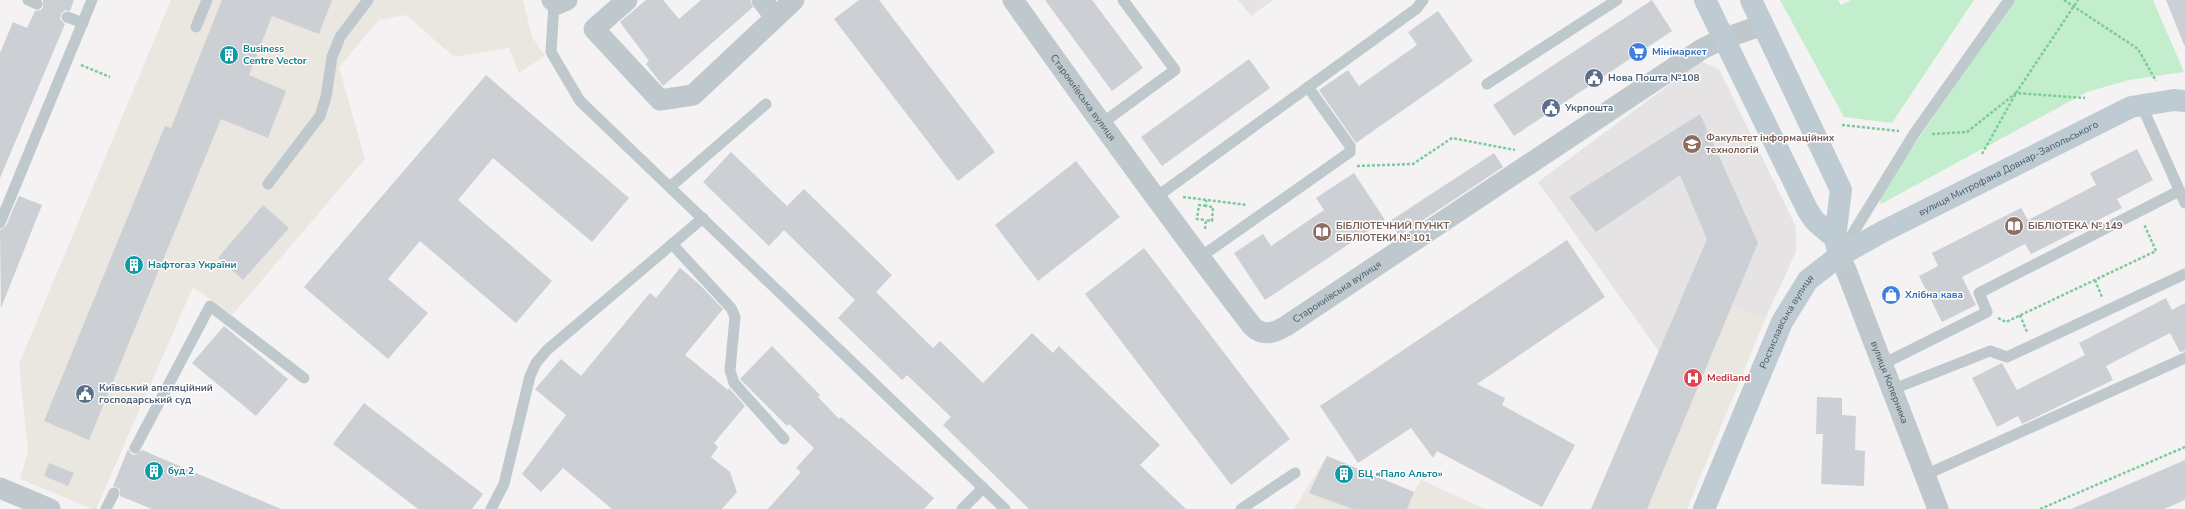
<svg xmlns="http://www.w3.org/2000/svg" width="2185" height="509" viewBox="0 0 2185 509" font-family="'Nunito Sans',sans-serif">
	<rect width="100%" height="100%" fill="#f4f2f2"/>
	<g fill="#eae6e0">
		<polygon points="171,0 523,0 532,37 545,56 519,73 509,48 454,57 406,15 379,20 339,67 365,159 232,315 193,287 96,509 92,509 20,479 28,451 19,364"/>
		<polygon points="1688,284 1765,319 1687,509 1591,509"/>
		<polygon points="1327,456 1414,492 1421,480 1485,509 1294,509"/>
	</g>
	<g fill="#e5e3e4">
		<polygon points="1238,0 1273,0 1251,16"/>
		<polygon points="1701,61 1719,69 1796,227 1796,252 1765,319 1688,285 1659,352 1538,182"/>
	</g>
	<g fill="#c3eece">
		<polygon points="1780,0 1838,0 1841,5 1851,0 1974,0 1892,123 1844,117"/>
		<polygon points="2015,0 2153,0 2184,72 2129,80 2087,92 1881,204 1879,195"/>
	</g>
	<g fill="#ccd0d4">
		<polygon points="43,0 74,0 70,11 65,10 61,14 60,19 65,24 0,178 0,53 13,22 27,28 35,11 41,10 43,7"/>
		<polygon points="222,0 332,0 319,34 272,16 249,75 286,91 268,138 221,119 89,440 44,421 165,126 171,128"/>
		<polygon points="646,0 663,0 679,19 701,0 750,0 753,7 663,86 646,64 649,61 620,22"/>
		<polygon points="859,0 879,0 995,152 958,181 834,19"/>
		<polygon points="1045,0 1092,0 1143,68 1112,91"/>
		<polygon points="1652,0 1672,31 1514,136 1493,105"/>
		<polygon points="2166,0 2185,0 2185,45 2184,45"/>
		<polygon points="1438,11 1473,61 1356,143 1319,90 1348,70 1359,86 1417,45 1408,32"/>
		<polygon points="1249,59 1270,88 1162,166 1141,137"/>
		<polygon points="486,75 629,198 592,242 493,158 458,200 552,281 516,323 420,241 388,279 428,313 388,359 304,287"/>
		<polygon points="1700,114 1758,243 1647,509 1591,509 1707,239 1680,175 1596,232 1569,197"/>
		<polygon points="2137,149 2153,180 2117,199 2122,208 2031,254 2025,244 1962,277 1976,305 1942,322 1919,276 1938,266 1932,253 2021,208 2028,220 2096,185 2090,173"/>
		<polygon points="731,152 787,206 804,189 892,275 876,292 933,348 940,341 983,383 1032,333 1053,353 1059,346 1160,445 1140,465 1186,509 1029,509 943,425 951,417 907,375 902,380 838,318 855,300 784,230 769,246 703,182"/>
		<polygon points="1494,153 1503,167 1399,236 1390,221"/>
		<polygon points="1076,161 1120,217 1038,281 995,225"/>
		<polygon points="1354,173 1385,220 1265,300 1234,253 1263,234 1271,246 1324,210 1316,198"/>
		<polygon points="19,196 42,205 1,308 0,230 6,226"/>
		<polygon points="263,205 289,228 243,280 218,258"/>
		<polygon points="1567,240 1605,297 1477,384 1505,398 1502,405 1575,445 1542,507 1437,451 1433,458 1411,428 1358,463 1320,406"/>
		<polygon points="1144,248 1290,439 1231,485 1085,294"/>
		<polygon points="680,268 699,284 723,309 685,355 728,390 729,388 745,406 714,443 718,447 711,457 730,472 737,492 722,509 612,509 563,468 541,492 522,474 566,415 535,389 561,359 581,376 650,293 656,298"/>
		<polygon points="2166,298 2172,310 2185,303 2185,351 2180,352 2170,333 2106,366 2113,380 2022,424 2018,416 1997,427 1972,378 2002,363 2017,390 2085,355 2079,343"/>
		<polygon points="224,326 288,379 256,416 192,363"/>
		<polygon points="772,346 820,395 818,397 839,419 841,417 934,498 924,509 768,509 801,472 796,468 814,448 789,424 787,426 740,379"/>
		<polygon points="1817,397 1842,398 1842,415 1856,416 1855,450 1865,451 1864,486 1821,484 1823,434 1816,434"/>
		<polygon points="364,403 483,494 472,509 418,509 333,444"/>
		<polygon points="128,449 131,454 135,455 142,450 281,509 152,509 120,496 120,489 113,486"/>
		<polygon points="1327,456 1414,492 1407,509 1353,509 1309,493"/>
		<polygon points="2185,460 2185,500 2164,509 2071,509"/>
		<polygon points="49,463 74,473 68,486 44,476"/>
	</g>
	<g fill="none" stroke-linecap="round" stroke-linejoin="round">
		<g stroke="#7ccb9a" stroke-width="2.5" stroke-dasharray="3 2" stroke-linecap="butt">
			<polyline points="2064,0 2138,49 2156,81"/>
			<polyline points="81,65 110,77"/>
			<polyline points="1842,125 1899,131"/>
			<polyline points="1932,134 1967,132 2016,93 2085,98"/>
			<polyline points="1982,154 2016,93 2078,0"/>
			<polyline points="1357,166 1413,164 1452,138 1515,150"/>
			<polyline points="1183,197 1247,205"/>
			<polyline points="1206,206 1199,205 1197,219 1206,220"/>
			<polyline points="1205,229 1206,220 1212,221 1213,207 1206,206 1206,200"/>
			<polyline points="2095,280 2102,297"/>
			<polyline points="2020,315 2027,332"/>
			<polyline points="1998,318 2006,322 2156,251 2144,224"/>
			<polyline points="2040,509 2185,447"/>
		</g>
		<g stroke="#bec8cd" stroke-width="11">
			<polyline points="28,0 37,4"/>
			<polyline points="554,3 551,52 580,101 1005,509"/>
			<polyline points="67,17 83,23"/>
			<polyline points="196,27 207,0"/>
			<polyline points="1487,84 1617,0"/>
			<polyline points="2141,104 2185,203"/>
			<polyline points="1101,124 1175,70 1123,0"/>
			<polyline points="268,184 320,116 326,97 332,57 340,37 368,0"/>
			<polyline points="670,187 766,104"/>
			<polyline points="1155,198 1416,9 1423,0"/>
			<polyline points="0,223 92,0"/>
			<polyline points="672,244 731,308 735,317 730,370 734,383 784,439"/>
			<polyline points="1842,251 1914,134 2009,0"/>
			<polyline points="1199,258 1350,152 1350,146 1308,87"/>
			<polyline points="1881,365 1987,312 1979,293 2179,191"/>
			<polyline points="1891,390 1990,351 2007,357 2185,274"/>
			<polyline points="135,448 210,306 304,378"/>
			<polyline points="1925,475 2185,358"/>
			<polyline points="106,509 114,493"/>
			<polyline points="491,509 504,484 530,376 536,363 547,350 703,218"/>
			<polyline points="962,509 983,488"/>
			<polyline points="1241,509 1295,473"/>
		</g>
		<g stroke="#bec8cd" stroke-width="21">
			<polyline points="552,0 558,4 567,0"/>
			<polyline points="627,0 594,29 660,100 693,95 794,0"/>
			<polyline points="762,0 775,17"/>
			<path id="s1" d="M1013 0C1091 110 1170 219 1252 326 1263 337 1274 333 1286 326L1702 49 1725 38 1763 25"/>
			<path id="s2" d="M1839 256 1846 270 1938 509"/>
			<polyline points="0,488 50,509"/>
		</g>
		<g stroke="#bfcbd2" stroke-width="22">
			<polyline points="1705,0 1808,211 1815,221 1835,238"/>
			<polyline points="1751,0 1841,190 1835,238 1839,256"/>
			<path id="s3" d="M1704 509 1782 322 1808 280 1839 256 1882 232 2131 107 2174 100 2185 101"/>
		</g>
	</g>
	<defs>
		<g id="supermarket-disc" transform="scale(1)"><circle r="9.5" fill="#3f7fe0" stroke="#fff"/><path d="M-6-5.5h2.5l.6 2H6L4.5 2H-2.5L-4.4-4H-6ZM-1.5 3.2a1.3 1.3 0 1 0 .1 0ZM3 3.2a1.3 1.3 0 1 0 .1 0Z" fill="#fff"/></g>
		<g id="building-disc" transform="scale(1)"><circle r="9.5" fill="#0f9aa8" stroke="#fff"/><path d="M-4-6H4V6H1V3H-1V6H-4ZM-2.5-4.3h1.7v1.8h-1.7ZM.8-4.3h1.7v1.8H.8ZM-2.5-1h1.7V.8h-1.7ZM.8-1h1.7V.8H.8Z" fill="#fff"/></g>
		<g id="civic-disc" transform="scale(1)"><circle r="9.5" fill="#5c6f8a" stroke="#fff"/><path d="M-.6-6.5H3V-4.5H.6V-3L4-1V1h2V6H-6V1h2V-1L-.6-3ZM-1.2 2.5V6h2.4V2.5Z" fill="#fff"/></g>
		<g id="university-disc" transform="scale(1)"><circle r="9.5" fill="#8d6e63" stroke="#fff"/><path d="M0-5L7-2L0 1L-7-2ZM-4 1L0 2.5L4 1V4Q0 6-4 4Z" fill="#fff"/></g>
		<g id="library-disc" transform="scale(1)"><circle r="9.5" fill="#8d6e63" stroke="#fff"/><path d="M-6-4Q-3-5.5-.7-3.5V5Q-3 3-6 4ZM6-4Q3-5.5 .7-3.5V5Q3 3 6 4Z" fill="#fff"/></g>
		<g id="shop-disc" transform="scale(1)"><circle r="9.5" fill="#3f7fe0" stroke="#fff"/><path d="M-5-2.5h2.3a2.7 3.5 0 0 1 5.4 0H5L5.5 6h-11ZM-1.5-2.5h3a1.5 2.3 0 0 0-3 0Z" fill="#fff"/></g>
		<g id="hospital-disc" transform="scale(1)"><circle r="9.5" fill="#e0444e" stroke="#fff"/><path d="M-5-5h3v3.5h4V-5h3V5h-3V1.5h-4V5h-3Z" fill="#fff"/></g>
	</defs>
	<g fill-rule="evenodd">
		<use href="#supermarket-disc" x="1638" y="52"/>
		<use href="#building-disc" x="229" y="55"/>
		<use href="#civic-disc" x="1594" y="78"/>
		<use href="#civic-disc" x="1551" y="108"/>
		<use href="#university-disc" x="1692" y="144"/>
		<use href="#library-disc" x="2014" y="226"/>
		<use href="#library-disc" x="1322" y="232"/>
		<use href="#building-disc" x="134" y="265"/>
		<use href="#shop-disc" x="1891" y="295"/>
		<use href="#hospital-disc" x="1693" y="378"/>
		<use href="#civic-disc" x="85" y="394"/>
		<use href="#building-disc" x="154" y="471"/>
		<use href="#building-disc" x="1344" y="474"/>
	</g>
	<g text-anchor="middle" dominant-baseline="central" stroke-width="3" stroke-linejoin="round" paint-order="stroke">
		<g font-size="10" font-weight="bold" fill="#0d838f" stroke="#fff" text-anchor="start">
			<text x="243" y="49">Business<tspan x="243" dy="12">Centre Vector</tspan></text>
			<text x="148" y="265">Нафтогаз України</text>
			<text x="168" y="471">буд 2</text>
			<text x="1358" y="474">БЦ «Пало Альто»</text>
		</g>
		<g font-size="10" font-weight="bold" fill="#366cbe" stroke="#fff" text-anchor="start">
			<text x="1652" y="52">Мінімаркет</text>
			<text x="1905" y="295">Хлібна кава</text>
		</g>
		<g font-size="10" font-weight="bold" fill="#4e5e75" stroke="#fff" text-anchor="start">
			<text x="1608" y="78">Нова Пошта №108</text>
			<text x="1565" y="108">Укрпошта</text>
			<text x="99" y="388">Київський апеляційний<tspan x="99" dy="12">господарський суд</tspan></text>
		</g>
		<g font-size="10" fill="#4a585f" stroke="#fff">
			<text stroke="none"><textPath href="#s1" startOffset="120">Старокиївська вулиця</textPath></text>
			<text stroke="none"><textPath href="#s3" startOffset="482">вулиця Митрофана Довнар-Запольського</textPath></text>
			<text stroke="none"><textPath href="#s1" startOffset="503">Старокиївська вулиця</textPath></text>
			<text stroke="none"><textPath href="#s3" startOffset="205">Ростиславська вулиця</textPath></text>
			<text stroke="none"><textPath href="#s2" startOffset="136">вулиця Коперника</textPath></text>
		</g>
		<g font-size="10" font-weight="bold" fill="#785e54" stroke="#fff" text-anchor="start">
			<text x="1706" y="138">Факультет інформаційних<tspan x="1706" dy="12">технологій</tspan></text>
			<text x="1336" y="226">БІБЛІОТЕЧНИЙ ПУНКТ<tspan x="1336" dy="12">БІБЛІОТЕКИ № 101</tspan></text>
			<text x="2028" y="226">БІБЛІОТЕКА № 149</text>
		</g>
		<g font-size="10" font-weight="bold" fill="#be3a42" stroke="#fff" text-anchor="start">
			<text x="1707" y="378">Mediland</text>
		</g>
	</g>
</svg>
